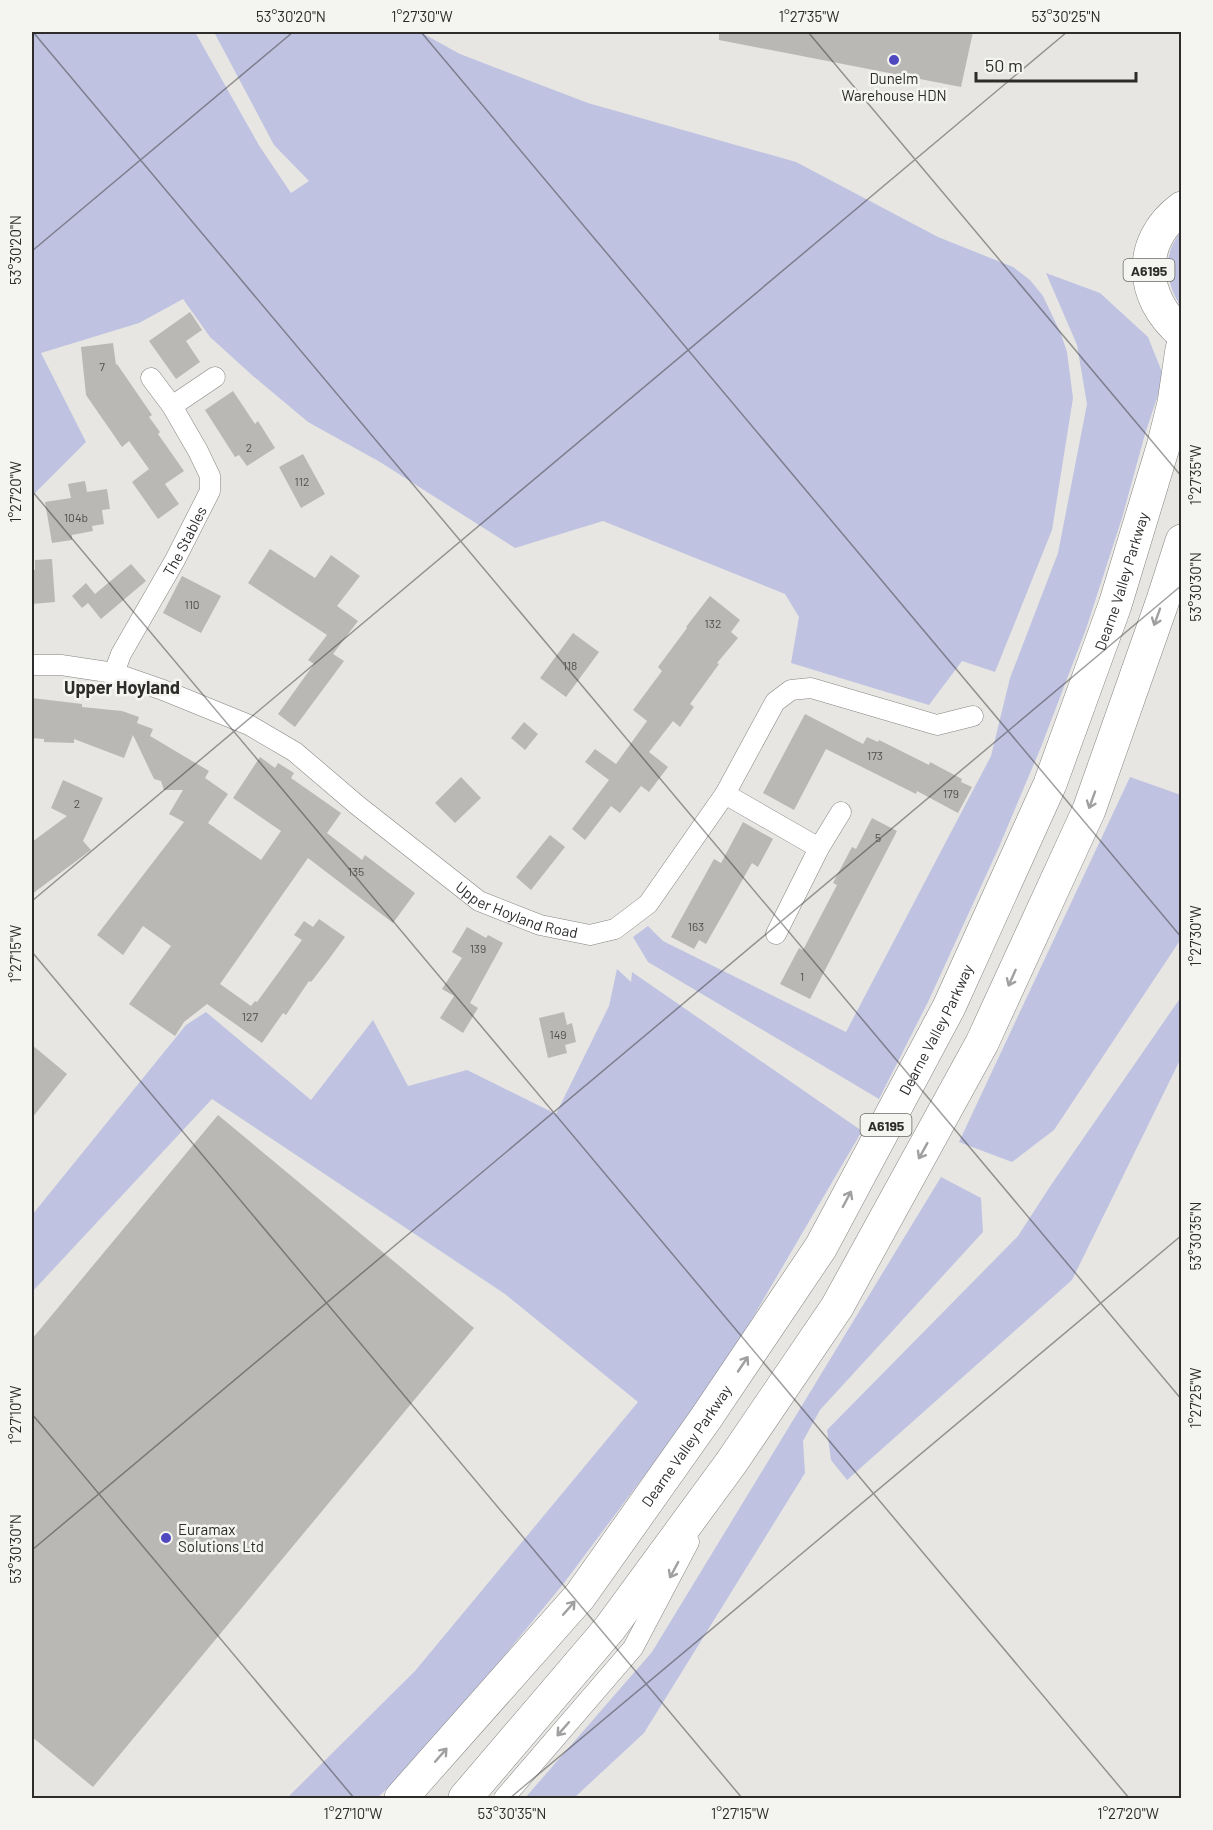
<svg xmlns="http://www.w3.org/2000/svg" width="1213" height="1830" viewBox="0 0 1213 1830" font-family="Barlow,sans-serif">
	<rect width="100%" height="100%" fill="#e7e6e3"/>
	<g fill="#bfc3e1">
		<polygon points="32,32 195,32 260,147 291,193 309,181 274,145 214,32 420,32 460,54 588,103 796,162 938,237 1013,267 1030,280 1043,296 1061,334 1067,352 1073,398 1052,530 995,672 962,661 929,705 791,663 799,617 785,594 603,521 515,548 380,462 308,422 253,376 210,337 183,299 139,323 41,353 86,442 32,496"/>
		<path d="M1181 232V307C1166 284 1161 255 1181 232Z"/>
		<polygon points="1046,273 1100,293 1148,337 1164,377 1145,434 1122,518 1086,629 1041,747 999,847 928,1002 879,1099 648,962 633,937 648,926 663,941 846,1032 991,756 1010,678 1058,553 1087,404 1077,345"/>
		<polygon points="1130,777 1181,795 1181,939 1054,1130 1012,1162 959,1142"/>
		<polygon points="617,969 631,982 632,972 862,1131 718,1377 564,1583 420,1758 377,1798 287,1798 415,1671 638,1402 505,1294 212,1099 32,1292 32,1215 186,1025 206,1012 311,1100 373,1020 408,1086 467,1070 556,1114 609,1006"/>
		<polygon points="1181,997 1181,1058 1072,1280 847,1480 831,1460 827,1430 1018,1236 1051,1185"/>
		<polygon points="941,1177 981,1198 983,1232 820,1410 803,1441 805,1473 644,1733 574,1798 525,1798 652,1652"/>
	</g>
	<g fill="#b9b8b5">
		<polygon points="719,32 973,32 961,87 719,40"/>
		<polygon points="190,312 202,330 186,341 200,362 176,379 149,341"/>
		<polygon points="113,343 116,365 117,364 152,415 149,417 160,432 158,434 184,471 165,484 179,504 158,519 132,482 149,469 129,441 122,447 86,395 81,347"/>
		<polygon points="233,391 255,424 258,421 275,448 247,466 239,455 235,457 205,410"/>
		<polygon points="303,454 325,494 301,508 279,467"/>
		<polygon points="85,481 87,492 107,489 110,509 102,510 104,524 92,526 93,531 72,535 72,540 52,543 45,502 71,498 68,484"/>
		<polygon points="270,549 315,578 331,555 360,576 337,606 358,621 333,654 344,661 295,727 278,714 314,664 308,660 327,635 248,583"/>
		<polygon points="52,559 55,602 32,604 32,570 35,570 35,560"/>
		<polygon points="131,564 146,581 101,619 88,603 82,608 72,596 86,583 95,594"/>
		<polygon points="182,576 221,596 201,633 163,613"/>
		<polygon points="710,596 740,620 731,632 738,638 717,663 719,664 690,704 694,707 680,727 673,721 649,752 668,767 649,792 641,786 620,813 611,806 585,840 572,829 609,780 585,762 595,749 616,764 647,721 633,710 662,671 658,667 687,628 686,627"/>
		<polygon points="573,633 599,652 566,697 540,678"/>
		<polygon points="32,698 82,704 82,707 122,711 139,717 137,723 153,729 150,736 209,771 205,778 228,794 208,823 261,860 281,831 233,798 260,757 275,768 278,763 294,773 291,778 341,813 327,833 362,860 365,855 415,893 393,923 308,858 220,984 251,1006 255,1001 257,1002 302,940 294,935 304,921 313,927 319,919 345,937 329,959 311,982 309,981 286,1015 283,1013 262,1043 207,1004 184,1022 175,1036 129,1004 171,946 143,926 123,955 97,935 184,822 169,814 183,790 164,790 161,781 154,779 133,735 124,758 74,739 74,743 44,742 44,739 32,738"/>
		<polygon points="805,714 863,744 867,737 878,742 879,740 929,765 930,762 962,779 961,782 972,787 958,813 917,791 916,794 826,749 794,810 763,793"/>
		<polygon points="524,722 538,734 525,750 511,738"/>
		<polygon points="461,777 481,798 455,823 435,803"/>
		<polygon points="63,780 103,798 83,841 91,850 32,894 32,842 67,816 51,808"/>
		<polygon points="872,818 897,831 810,999 780,984 799,948 803,950 837,885 833,883 852,847 856,849"/>
		<polygon points="743,822 773,839 758,867 752,863 706,944 699,940 694,949 671,937 714,859 721,863"/>
		<polygon points="550,835 565,847 531,890 516,877"/>
		<polygon points="467,927 486,938 488,935 503,943 470,1003 478,1008 463,1033 440,1018 454,996 442,989 462,958 452,952"/>
		<polygon points="564,1012 567,1025 572,1023 576,1042 565,1045 567,1053 548,1058 539,1018"/>
		<polygon points="32,1045 67,1074 32,1118"/>
		<polygon points="218,1115 474,1328 93,1787 32,1737 32,1339"/>
	</g>
	<g fill="none" stroke-linecap="round" stroke-linejoin="round">
		<g stroke="#858481" stroke-width="21">
			<g id="street">
				<polyline points="172,406 215,377"/>
				<path id="s1" d="M32 665H61L114 673 163 690 249 725 295 752 357 805 479 901 540 925 590 935 615 929 648 904 725 794 775 702 791 690 811 688 937 725 973 716"/>
				<path id="s2" d="M114 673 121 654 175 560 210 491V476L198 451 172 406 151 378"/>
				<polyline points="725,794 819,848"/>
				<polyline points="776,934 819,848 841,812"/>
				<polyline points="504,1798 633,1648 689,1542"/>
			</g>
		</g>
		<g stroke="#858481" stroke-width="34">
			<g id="highway">
				<path d="M1182 208C1136 242 1140 298 1182 333"/>
				<path id="s3" d="M401 1798 580 1596 706 1418 821 1247 949 1007 1050 784 1115 605 1163 447 1174 403 1182 349"/>
				<polyline points="465,1798 610,1628 731,1463 837,1307 982,1043 1089,810 1162,603 1182,541"/>
			</g>
		</g>
		<use href="#street" stroke="#fff" stroke-width="20"/>
		<use href="#highway" stroke="#fff" stroke-width="33"/>
	</g>
	<defs><path id="oneway-shaft" d="M-6 0H5M1.5-3L5.5 0L1.5 3" fill="none" stroke-width="1.6" stroke-linecap="round" stroke-linejoin="round" transform="scale(1.5)"/></defs>
	<g stroke="#a0a0a0">
		<use href="#oneway-shaft" transform="translate(1157 617) rotate(110)"/>
		<use href="#oneway-shaft" transform="translate(1092 800) rotate(110)"/>
		<use href="#oneway-shaft" transform="translate(1012 978) rotate(114)"/>
		<use href="#oneway-shaft" transform="translate(923 1151) rotate(119)"/>
		<use href="#oneway-shaft" transform="translate(847 1199) rotate(-62)"/>
		<use href="#oneway-shaft" transform="translate(743 1364) rotate(-56)"/>
		<use href="#oneway-shaft" transform="translate(674 1570) rotate(118)"/>
		<use href="#oneway-shaft" transform="translate(569 1608) rotate(-49)"/>
		<use href="#oneway-shaft" transform="translate(563 1729) rotate(131)"/>
		<use href="#oneway-shaft" transform="translate(441 1755) rotate(-49)"/>
	</g>
	<path fill="none" stroke="#2d2c2b" stroke-width="1.5" stroke-opacity="0.45" d="M33 32 1182 1400M421 32 1182 938M808 32 1182 477M32 251 293 32M32 491 1129 1798M32 901 1067 32M32 952 742 1798M32 1414 354 1798M32 1550 1182 585M510 1798 1182 1235"/>
	<g fill="#4f48bf" stroke="#f4f4f0" stroke-width="2">
		<circle cx="894" cy="60" r="6"/>
		<circle cx="166" cy="1538" r="6"/>
	</g>
	<g text-anchor="middle" dominant-baseline="central" stroke-width="5" stroke-linejoin="round" paint-order="stroke">
		<g font-size="12" fill="#504f4e">
			<text x="102" y="366">7</text>
			<text x="249" y="447">2</text>
			<text x="302" y="481">112</text>
			<text x="76" y="517">104b</text>
			<text x="192" y="604">110</text>
			<text x="713" y="623">132</text>
			<text x="570" y="665">118</text>
			<text x="875" y="755">173</text>
			<text x="951" y="793">179</text>
			<text x="77" y="803">2</text>
			<text x="878" y="837">5</text>
			<text x="356" y="871">135</text>
			<text x="696" y="926">163</text>
			<text x="478" y="948">139</text>
			<text x="802" y="976">1</text>
			<text x="250" y="1016">127</text>
			<text x="558" y="1034">149</text>
		</g>
		<g fill="#f4f4f0" stroke="#696866" stroke-width="1.5">
			<rect x="1123.5" y="259" width="51" height="22" rx="4.5"/>
			<rect x="860.5" y="1114" width="51" height="22" rx="4.5"/>
		</g>
		<g font-size="14" font-weight="bold" fill="#2d2c2b">
			<text x="1149" y="270">A6195</text>
			<text x="886" y="1125">A6195</text>
		</g>
		<g font-size="15" fill="#2d2c2b" stroke="#f4f4f0">
			<text x="894" y="78">Dunelm<tspan x="894" dy="17">Warehouse HDN</tspan></text>
			<text x="178" y="1529" text-anchor="start">Euramax<tspan x="178" dy="17">Solutions Ltd</tspan></text>
		</g>
		<g font-size="15" fill="#2d2c2b" stroke="#f4f4f0">
			<text stroke="none"><textPath href="#s2" startOffset="150">The Stables</textPath></text>
			<text stroke="none"><textPath href="#s3" startOffset="1426">Dearne Valley Parkway</textPath></text>
			<text stroke="none"><textPath href="#s1" startOffset="556">Upper Hoyland Road</textPath></text>
			<text stroke="none"><textPath href="#s3" startOffset="940">Dearne Valley Parkway</textPath></text>
			<text stroke="none"><textPath href="#s3" startOffset="454">Dearne Valley Parkway</textPath></text>
		</g>
		<g font-size="18" font-weight="bold" fill="#2d2c2b" stroke="#f4f4f0">
			<text x="122" y="687">Upper Hoyland</text>
		</g>
	</g>
	<rect width="1213" height="1830" fill="none" stroke="#f4f4f0" stroke-width="66"/>
	<path d="M976 72v9h160v-9" fill="none" stroke="#2d2c2b" stroke-width="3"/>
	<text x="985" y="72" font-size="18" fill="#2d2c2b" stroke="#f4f4f0" stroke-width="4.5" paint-order="stroke">50 m</text>
	<rect x="33" y="33" width="1147" height="1764" fill="none" stroke="#2d2c2b" stroke-width="2"/>
	<g font-size="15" text-anchor="middle" fill="#2d2c2b">
		<text x="291" y="22">53°30'20"N</text>
		<text x="422" y="22">1°27'30"W</text>
		<text x="809" y="22">1°27'35"W</text>
		<text x="1066" y="22">53°30'25"N</text>
		<text transform="translate(16 250) rotate(-90)" y="5">53°30'20"N</text>
		<text transform="translate(1196 475) rotate(-90)" y="5">1°27'35"W</text>
		<text transform="translate(16 492) rotate(-90)" y="5">1°27'20"W</text>
		<text transform="translate(1196 587) rotate(-90)" y="5">53°30'30"N</text>
		<text transform="translate(1196 936) rotate(-90)" y="5">1°27'30"W</text>
		<text transform="translate(16 954) rotate(-90)" y="5">1°27'15"W</text>
		<text transform="translate(1196 1236) rotate(-90)" y="5">53°30'35"N</text>
		<text transform="translate(1196 1398) rotate(-90)" y="5">1°27'25"W</text>
		<text transform="translate(16 1415) rotate(-90)" y="5">1°27'10"W</text>
		<text transform="translate(16 1549) rotate(-90)" y="5">53°30'30"N</text>
		<text x="353" y="1819">1°27'10"W</text>
		<text x="512" y="1819">53°30'35"N</text>
		<text x="740" y="1819">1°27'15"W</text>
		<text x="1128" y="1819">1°27'20"W</text>
	</g>
</svg>
